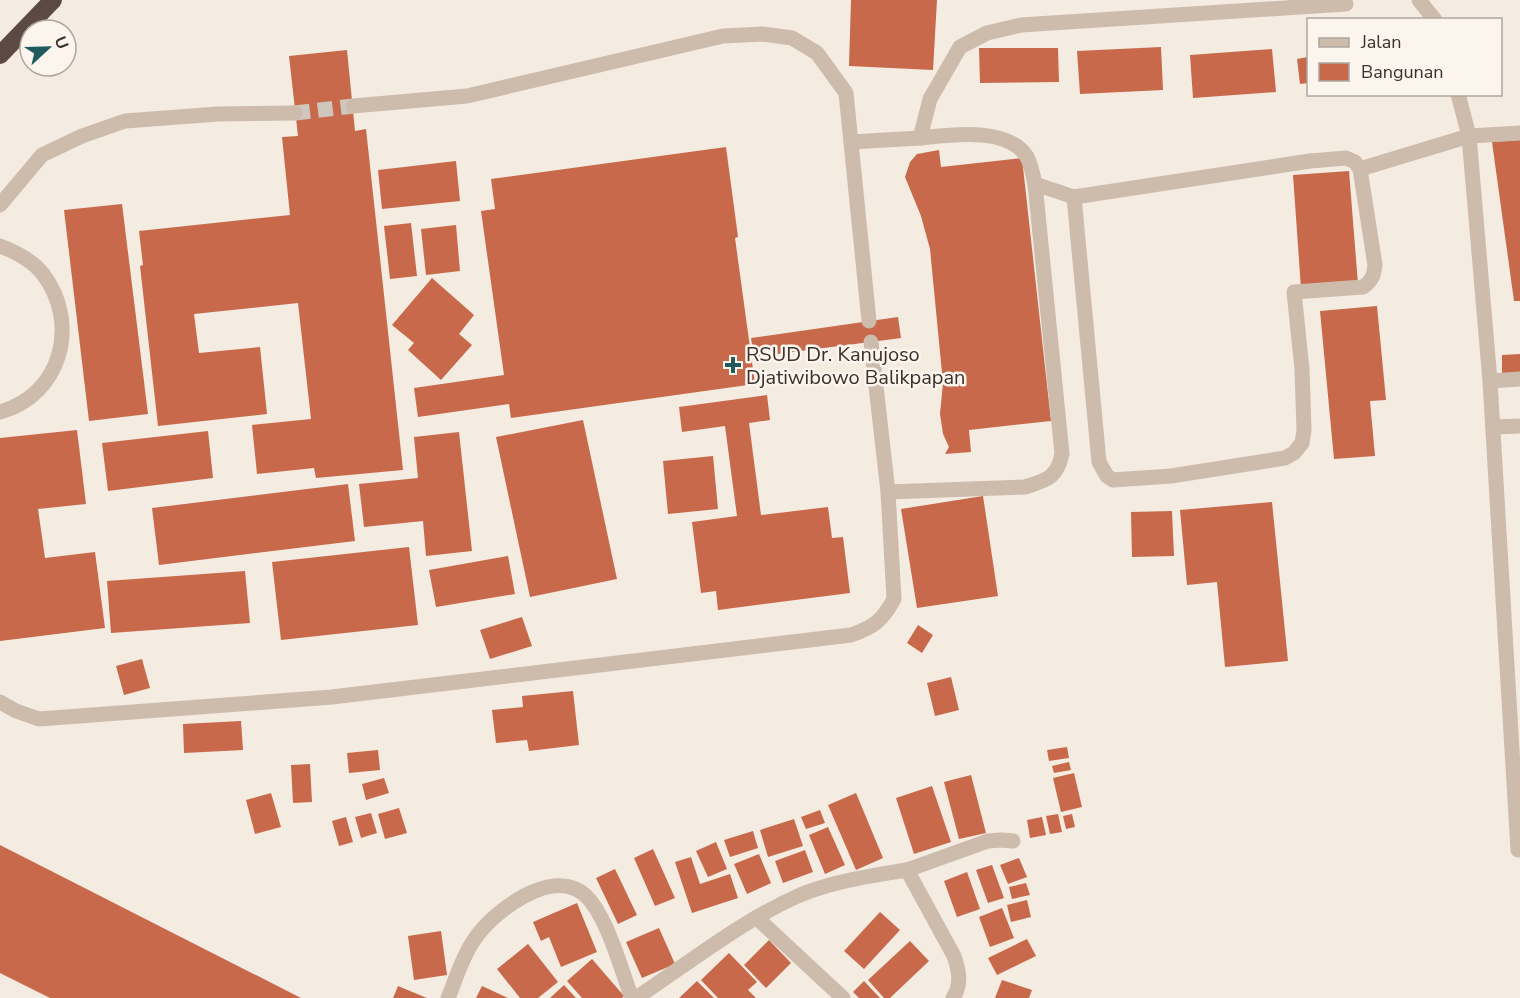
<svg xmlns="http://www.w3.org/2000/svg" width="1520" height="998" viewBox="0 0 1520 998" font-family="'Nunito Sans',sans-serif">
	<rect width="100%" height="100%" fill="#f4ebe1"/>
	<g fill="#c8694b">
		<polygon points="851,0 937,0 933,70 849,66"/>
		<polygon points="1161,47 1163,90 1080,94 1077,51"/>
		<polygon points="979,48 1058,48 1059,82 980,83"/>
		<polygon points="1272,49 1276,92 1193,98 1190,55"/>
		<polygon points="347,50 355,131 366,129 403,470 316,478 314,468 257,474 252,425 311,419 298,303 194,314 199,353 260,347 267,414 158,426 140,266 143,265 139,231 290,215 282,137 298,136 289,56"/>
		<polygon points="1308,57 1308,83 1300,84 1297,59"/>
		<polygon points="1520,140 1520,301 1514,301 1492,142"/>
		<polygon points="726,147 738,237 735,238 755,384 511,418 509,404 418,417 414,388 504,375 481,211 495,209 491,179"/>
		<polygon points="939,150 941,167 1022,158 1051,421 969,430 971,452 945,454 949,447 943,434 940,414 943,383 930,249 921,216 905,177 910,162 917,154"/>
		<polygon points="456,161 460,201 382,209 378,170"/>
		<polygon points="1349,171 1358,284 1301,288 1293,175"/>
		<polygon points="122,204 148,414 89,421 64,210"/>
		<polygon points="411,223 417,276 390,279 384,226"/>
		<polygon points="456,225 460,271 426,275 421,229"/>
		<polygon points="432,278 474,315 459,334 472,345 441,380 408,350 414,343 392,325"/>
		<polygon points="1377,306 1386,400 1370,401 1375,456 1334,459 1320,311"/>
		<polygon points="898,317 901,338 754,357 751,338"/>
		<polygon points="1520,354 1520,374 1502,375 1502,355"/>
		<polygon points="767,395 770,420 749,423 761,515 828,507 832,538 843,537 850,593 718,610 716,591 701,593 692,522 737,516 725,426 682,432 679,407"/>
		<polygon points="583,420 617,579 530,597 496,437"/>
		<polygon points="77,430 86,504 38,509 45,558 95,552 105,628 0,641 0,438"/>
		<polygon points="208,431 213,478 108,491 102,443"/>
		<polygon points="459,432 472,551 426,556 423,521 364,527 359,484 418,478 414,437"/>
		<polygon points="713,456 718,509 668,514 663,461"/>
		<polygon points="348,484 355,541 159,565 152,508"/>
		<polygon points="983,496 998,596 917,608 901,509"/>
		<polygon points="1272,502 1288,661 1225,667 1217,582 1187,585 1180,510"/>
		<polygon points="1172,511 1174,556 1132,557 1131,512"/>
		<polygon points="409,547 418,625 281,640 272,562"/>
		<polygon points="508,556 515,594 436,607 429,570"/>
		<polygon points="245,571 250,623 111,633 107,581"/>
		<polygon points="522,617 532,646 490,659 480,630"/>
		<polygon points="918,625 933,635 922,653 907,643"/>
		<polygon points="142,659 150,688 124,695 116,666"/>
		<polygon points="951,677 959,710 935,716 927,683"/>
		<polygon points="573,691 579,745 529,751 527,740 496,743 492,710 523,707 522,696"/>
		<polygon points="241,721 243,750 184,753 183,724"/>
		<polygon points="1067,747 1069,758 1049,761 1047,750"/>
		<polygon points="378,750 380,770 349,773 347,753"/>
		<polygon points="1069,762 1071,770 1054,773 1052,766"/>
		<polygon points="310,764 312,802 293,803 291,765"/>
		<polygon points="1074,773 1082,807 1061,812 1053,778"/>
		<polygon points="971,775 986,833 959,839 944,782"/>
		<polygon points="384,778 389,793 366,800 362,784"/>
		<polygon points="932,786 951,842 914,854 896,798"/>
		<polygon points="271,793 281,827 255,834 246,800"/>
		<polygon points="856,793 883,858 856,870 828,805"/>
		<polygon points="399,808 407,833 385,839 378,814"/>
		<polygon points="820,810 825,823 806,829 801,817"/>
		<polygon points="371,813 377,833 361,838 355,817"/>
		<polygon points="1058,814 1062,832 1050,834 1046,816"/>
		<polygon points="1072,814 1075,827 1066,829 1063,816"/>
		<polygon points="346,817 353,842 339,846 332,821"/>
		<polygon points="1042,817 1046,835 1030,838 1027,820"/>
		<polygon points="794,819 803,846 768,857 760,830"/>
		<polygon points="828,827 845,865 825,874 809,835"/>
		<polygon points="753,831 758,848 730,857 724,840"/>
		<polygon points="716,842 727,869 708,877 696,851"/>
		<polygon points="0,845 301,998 50,998 0,973"/>
		<polygon points="653,849 675,898 655,906 634,858"/>
		<polygon points="805,850 813,872 783,883 775,861"/>
		<polygon points="759,854 771,883 747,894 734,864"/>
		<polygon points="691,857 700,884 730,874 738,898 692,913 675,862"/>
		<polygon points="1019,858 1027,877 1008,884 1000,865"/>
		<polygon points="992,865 1004,898 988,903 976,870"/>
		<polygon points="615,869 637,915 618,924 596,878"/>
		<polygon points="967,872 980,909 957,917 944,881"/>
		<polygon points="1026,883 1030,895 1012,899 1009,887"/>
		<polygon points="1027,900 1031,917 1011,922 1007,905"/>
		<polygon points="577,903 597,952 561,967 549,937 541,941 533,922"/>
		<polygon points="1002,908 1014,938 990,947 979,917"/>
		<polygon points="880,912 900,930 864,969 844,951"/>
		<polygon points="659,928 675,964 642,978 626,942"/>
		<polygon points="441,931 447,975 414,980 408,936"/>
		<polygon points="1027,939 1036,956 997,975 988,958"/>
		<polygon points="769,940 791,963 766,988 744,965"/>
		<polygon points="910,941 929,961 890,998 884,998 868,980"/>
		<polygon points="528,944 558,982 538,998 520,998 497,969"/>
		<polygon points="729,953 757,982 748,990 756,998 718,998 701,980"/>
		<polygon points="592,959 624,996 622,998 582,998 567,981"/>
		<polygon points="1002,980 1032,990 1029,998 995,998"/>
		<polygon points="697,981 714,998 679,998"/>
		<polygon points="864,981 880,998 859,998 853,992"/>
		<polygon points="564,985 576,998 550,998"/>
		<polygon points="398,986 427,998 393,998"/>
		<polygon points="482,986 508,998 476,998"/>
	</g>
	<g fill="none" stroke-linecap="round" stroke-linejoin="round">
		<polyline stroke="#cfc6bd" stroke-width="15" stroke-dasharray="15 8" stroke-linecap="butt" points="295,113 353,106"/>
		<g stroke="#cdbbac" stroke-width="15">
			<polyline points="1419,0 1435,20"/>
			<polyline points="1458,94 1469,136 1520,133"/>
			<polyline points="353,106 467,96 723,36 762,34 792,38 817,53 846,93 869,321"/>
			<polyline points="851,142 920,138 930,99 960,47 987,33 1021,25 1346,4"/>
			<polyline points="1360,169 1469,136 1490,381 1518,850 1520,850"/>
			<path d="M1035 184 1074 197 1310 161 1346 158 1355 162 1360 169 1375 265C1374 275 1372 281 1363 287L1294 292 1302 369 1304 430 1302 443 1294 453 1285 458 1171 476 1113 480 1107 476 1099 462 1074 197"/>
			<polyline points="0,205 42,155 82,136 125,121 218,114 295,113"/>
			<path d="M0 246C16 252 32 260 43 274 80 323 62 395 0 412"/>
			<polyline points="1490,381 1520,379"/>
			<polyline points="1493,427 1520,426"/>
			<path d="M888 492 1025 487C1047 480 1057 478 1062 454L1035 184C1033 175 1031 164 1027 157 1008 126 950 135 920 138"/>
			<path d="M0 702 16 711 39 719 332 697 851 635C874 627 882 621 894 599L888 492 871 342"/>
			<polyline points="907,870 988,841 1001,840 1013,841"/>
			<polyline points="757,918 843,998"/>
			<path d="M448 998C456 979 462 957 474 940 493 911 553 866 585 895 607 915 621 970 632 998"/>
			<path d="M636 998C689 963 741 921 800 895 834 881 871 876 907 870L954 956C959 971 962 984 953 998"/>
		</g>
		<polyline stroke="#5c4a42" stroke-width="18" points="0,55 53,0"/>
	</g>
	<path fill="#1f5a5e" stroke="#fbf5ee" stroke-width="2" d="M730 356h6v6h6v6h-6v6h-6v-6h-6v-6h6z"/>
	<g text-anchor="middle" dominant-baseline="central" stroke-width="5" stroke-linejoin="round" paint-order="stroke">
		<g font-size="20" fill="#3b302b" stroke="#fbf5ee" text-anchor="start">
			<text x="746" y="354">RSUD Dr. Kanujoso<tspan x="746" dy="23">Djatiwibowo Balikpapan</tspan></text>
		</g>
	</g>
	<rect x="1307" y="18" width="195" height="78" fill="#fbf5ee" stroke="#aea6a0" stroke-width="1.5"/>
	<rect x="1319" y="38" width="30" height="9" fill="#cdbbac" stroke="#aea6a0" stroke-width="1.5"/>
	<text x="1361" y="48" font-size="18" fill="#3b302b">Jalan</text>
	<rect x="1319" y="63" width="30" height="18" fill="#c8694b" stroke="#aea6a0" stroke-width="1.5"/>
	<text x="1361" y="78" font-size="18" fill="#3b302b">Bangunan</text>
	<g transform="translate(48 48) rotate(68)"><circle r="28" fill="#fbf5ee" stroke="#aea6a0" stroke-width="1.5"/>
	<path d="M0-4.5L10 22L0 15L-10 22Z" fill="#1f5a5e"/>
	<text y="-9" font-size="16" font-weight="bold" text-anchor="middle" fill="#3b302b">U</text>
	</g>
</svg>
